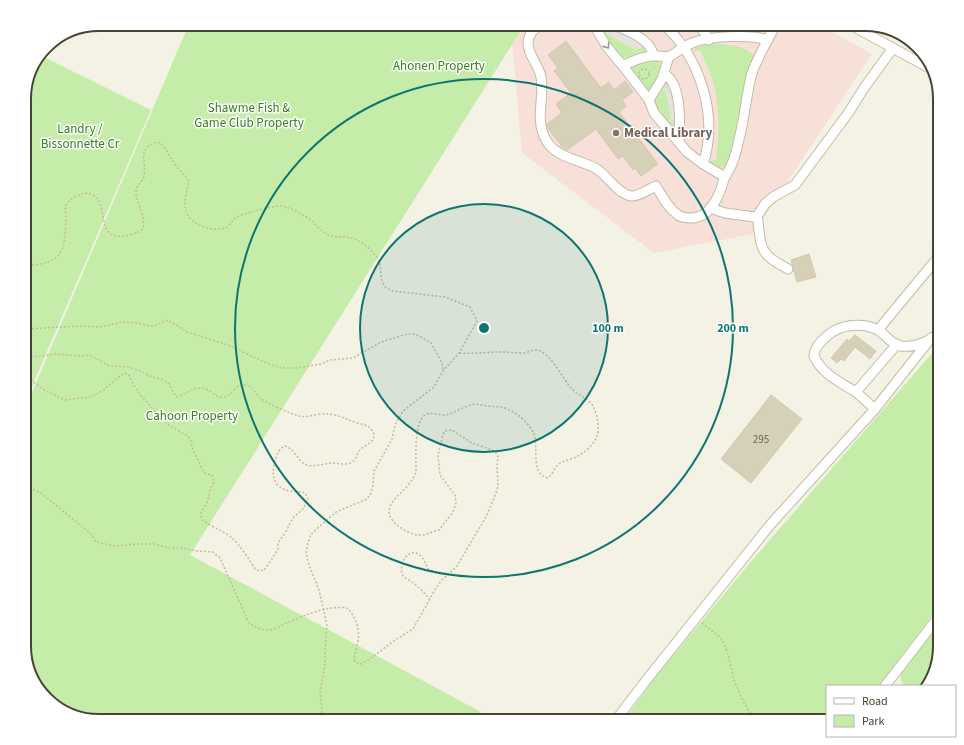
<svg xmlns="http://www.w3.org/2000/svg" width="964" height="745" viewBox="0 0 964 745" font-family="'Source Sans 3',sans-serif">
	<rect width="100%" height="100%" fill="#f4f2e5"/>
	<polygon fill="#f7e0d7" points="516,24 817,24 872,54 753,234 654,253 522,153 511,31"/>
	<g fill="#c5eda9">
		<polygon points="189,24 525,24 190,555 481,712 474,721 99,721 88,717 133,645 88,717 53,705 32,679 24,650 24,411"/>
		<polygon points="706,24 768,24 764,29 760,30 719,33 713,32"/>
		<polygon points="604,28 607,28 607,34 636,50 641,47 645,49 645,51 622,59 602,33"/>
		<path d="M716 44C726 44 750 47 754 56L733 145 727 165C721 170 715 166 710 163L711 161 716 160C721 117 720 90 700 50L694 52 693 50 701 46Z"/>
		<polygon points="46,47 24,95 32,66"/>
		<polygon points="44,57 151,110 24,405 24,100"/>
		<path d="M656 60C667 68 655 85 648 92L629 67 637 62Z"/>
		<path d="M668 82 670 86 665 88 668 101 671 120 677 122 676 127C675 127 673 128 672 127 669 126 656 106 655 102Z"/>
		<polygon points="940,344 940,605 879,686 827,686 827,721 623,721 657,675 749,564"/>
		<polygon points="940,622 940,646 926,686 904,686 900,678 901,674"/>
	</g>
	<g fill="#e5e3de">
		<polygon points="609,27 627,36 640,45 637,50 620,40 606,34"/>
		<polygon points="671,86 678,121 671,121 668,101 664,88"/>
		<polygon points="654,125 665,138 660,142 649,129"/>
	</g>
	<g fill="#d7d0b9" stroke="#d3c9ac">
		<polygon points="566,41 601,88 609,82 614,90 625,81 633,92 622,100 626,106 619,112 658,164 641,176 635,168 633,170 623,156 618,159 596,129 567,150 563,148 548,128 547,124 562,113 556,104 571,93 554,71 558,68 548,55"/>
		<polygon points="809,254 816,277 797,282 791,260"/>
		<polygon points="855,335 876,351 870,359 855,347 844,361 841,359 837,363 831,358 847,339 849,341"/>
		<polygon points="771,395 802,419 751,483 721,459"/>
	</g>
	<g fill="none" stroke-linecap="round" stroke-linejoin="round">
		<g stroke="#c1bca7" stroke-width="11">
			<g id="minor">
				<path d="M541 24C534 29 528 34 528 43 528 56 539 65 541 77 545 99 534 118 546 140 556 158 578 159 595 168 608 175 616 193 631 196 638 197 649 189 656 186 662 196 668 208 678 215 682 218 687 218 692 218 712 217 720 194 724 179 726 175 728 172 730 168 735 159 737 148 739 139 745 117 746 95 752 73 758 56 768 40 776 24"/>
				<polyline points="593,24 607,47 623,66 649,100 654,113 687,152 703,164 725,177"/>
				<path d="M611 24C625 29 653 40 653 56"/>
				<path d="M663 24C700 57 719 116 703 164"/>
				<polyline points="699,24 709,40"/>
				<polyline points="849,24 933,70"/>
				<path d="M623 66C632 61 642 57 652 56 658 55 665 58 670 56 678 52 684 46 692 43 708 36 751 34 768 40"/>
				<path d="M664 74C682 82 680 126 679 142"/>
				<polyline points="649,100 662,79 669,56"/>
				<polyline points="710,208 725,213 755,217 758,215 765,204 773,197 795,185 849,112 864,88 893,48"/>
				<path d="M757 216C760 229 758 245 767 255 773 261 781 265 788 269"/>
				<path d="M940 241C936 245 937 250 940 255"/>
				<polyline points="878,330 940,255"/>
				<path d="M856 392C841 383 821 373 814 356 814 348 821 341 827 336 840 324 862 322 878 330 885 334 892 345 901 346 915 348 930 341 940 332"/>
				<polyline points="875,409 856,392 897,344"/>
				<polyline points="885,686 940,615"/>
				<polyline points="615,721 648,678 770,525 875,409 931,338"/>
			</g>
		</g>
		<g stroke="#c4bb96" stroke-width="1.5" stroke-dasharray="2 2" stroke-linecap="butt">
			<polyline points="879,29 921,52"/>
			<circle cx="644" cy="74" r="5"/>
			<path d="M24 267C35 264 44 265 54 259 67 251 65 231 66 217 66 212 64 209 66 205 69 199 78 195 84 193 119 194 83 254 141 231 148 221 138 206 136 195 135 183 143 184 144 176 147 163 136 148 157 142 167 146 167 154 173 161 177 168 184 174 189 181 187 191 183 202 186 211 189 225 213 232 225 228 230 227 231 221 235 218 240 214 276 205 282 206 291 208 304 215 312 221 317 226 324 234 331 236 335 238 341 236 346 237 358 238 371 248 378 259 383 269 378 277 386 288L393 291 445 297 470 307 477 321 459 353 443 371 434 387 403 411 395 425 392 439 374 471 373 485 371 493 367 499 336 512 311 534 308 543 306 553 309 565 319 590 327 625 325 648V664L320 692 322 709 320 721"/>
			<polyline points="24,329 83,326 100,327 123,322 139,323 148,326 154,326 168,320 187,332 231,346 264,362 282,368 297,368 321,364 330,360 353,358 381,342 407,334 414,334 421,337 431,343 442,363 443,371"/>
			<path d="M24 375 46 391 65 400 90 397 104 390 117 378 125 373 129 375 134 386 142 397 167 424 190 438 193 450 204 473 212 475 214 482C209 489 210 495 207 502 205 508 198 513 202 519 204 523 225 532 231 537 240 545 249 559 255 569L259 571 264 570 272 559 278 549V543L287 530 290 523 294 517 303 509 308 499 305 493C300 491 294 492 289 491 273 487 271 475 275 461 277 455 278 449 285 446 296 450 298 462 307 465 315 467 323 464 331 463 338 463 346 466 352 462 357 459 357 453 360 450 364 445 381 441 371 429 368 425 362 424 357 423 343 418 336 413 320 414 312 415 306 418 299 416 291 414 266 403 260 398 255 393 252 385 244 385 235 384 233 396 224 397 215 399 210 387 200 388 191 388 185 395 177 397L173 392 169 384 164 380 150 376 138 370 128 367 109 366 90 355 82 356 54 354 43 356 24 357"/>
			<path d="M24 482 31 488 41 493 91 534 96 542 116 546 136 544H154L169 548H183L196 551 213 552 220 558 249 623C255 627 263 631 270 630 275 629 282 625 287 623 305 615 328 605 347 608 357 618 361 632 357 646 356 652 353 656 355 662L361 664 367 661 395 640 413 629 436 588 442 580 457 566 487 515 496 493 498 485 497 466 498 457 495 451 472 443 452 430 445 431 443 434 438 455 440 475 455 495 456 503 453 512 439 530C432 531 426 536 419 535 412 535 402 529 397 525 371 503 417 490 416 468 416 456 414 422 425 415 431 411 439 416 446 415 455 413 464 406 474 404 479 404 484 406 489 406 495 407 502 406 507 409 517 413 526 421 532 430 541 442 528 474 548 478 553 474 554 468 559 464 564 460 571 460 576 457 584 453 594 445 597 436 600 428 597 414 593 406 589 399 578 395 572 389 563 380 550 350 535 350 531 350 527 353 523 353 515 353 508 352 501 352 487 352 473 354 459 353"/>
			<path d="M430 600C425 593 419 587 412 582 410 580 406 579 404 577 394 566 415 533 428 569L433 571 449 574"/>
			<polyline points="702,623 721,638 728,654 734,680 742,699 755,721"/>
		</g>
		<use href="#minor" stroke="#fff" stroke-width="9"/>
	</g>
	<defs><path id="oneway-chevron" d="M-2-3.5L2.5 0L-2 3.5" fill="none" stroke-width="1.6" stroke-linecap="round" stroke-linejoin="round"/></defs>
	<use stroke="#9a988f" href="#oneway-chevron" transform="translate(607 46) rotate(55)"/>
	<circle cx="484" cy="328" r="124" fill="#0f766e" fill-opacity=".12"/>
	<g fill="none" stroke="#0f766e" stroke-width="2">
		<circle cx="484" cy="328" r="124"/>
		<circle cx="484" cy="328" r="249"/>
	</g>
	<circle fill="#8d6e63" stroke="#fff" stroke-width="1.5" cx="616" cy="133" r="4"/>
	<g text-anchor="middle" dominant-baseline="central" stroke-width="3" stroke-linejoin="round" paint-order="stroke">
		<g font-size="11" fill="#6c6655">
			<text x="761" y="439">295</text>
		</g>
		<g font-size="13" fill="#378020" stroke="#fff">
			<text x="439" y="66">Ahonen Property</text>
			<text x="249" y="108">Shawme Fish &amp;<tspan x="249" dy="15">Game Club Property</tspan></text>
			<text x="80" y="129">Landry /<tspan x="80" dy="15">Bissonnette Cr</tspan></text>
			<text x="192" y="416">Cahoon Property</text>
		</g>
		<g font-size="13" font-weight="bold" fill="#785e54" stroke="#fff" text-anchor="start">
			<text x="624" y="133">Medical Library</text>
		</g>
	</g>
	<path d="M0 0H964V745H0ZM99 31H865A68 68 0 0 1 933 99V646A68 68 0 0 1 865 714H99A68 68 0 0 1 31 646V99A68 68 0 0 1 99 31Z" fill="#fff" fill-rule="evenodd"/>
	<path fill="none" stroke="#484334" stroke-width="2" d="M99 31H865A68 68 0 0 1 933 99V646A68 68 0 0 1 865 714H99A68 68 0 0 1 31 646V99A68 68 0 0 1 99 31Z"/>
	<circle cx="484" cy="328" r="6" fill="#0f766e" stroke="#fff" stroke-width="2"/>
	<g font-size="12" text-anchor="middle" font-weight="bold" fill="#0f766e" stroke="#fff" stroke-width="3" stroke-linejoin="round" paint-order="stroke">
		<text x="608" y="332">100 m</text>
		<text x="733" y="332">200 m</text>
	</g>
	<rect x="826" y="685" width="130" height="52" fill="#ffffff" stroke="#b6b4ae"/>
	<rect x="834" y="698" width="20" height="6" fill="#ffffff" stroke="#b6b4ae"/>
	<text x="862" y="705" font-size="12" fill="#484334">Road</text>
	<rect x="834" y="715" width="20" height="12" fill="#c5eda9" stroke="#b6b4ae"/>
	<text x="862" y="725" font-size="12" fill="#484334">Park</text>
</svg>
